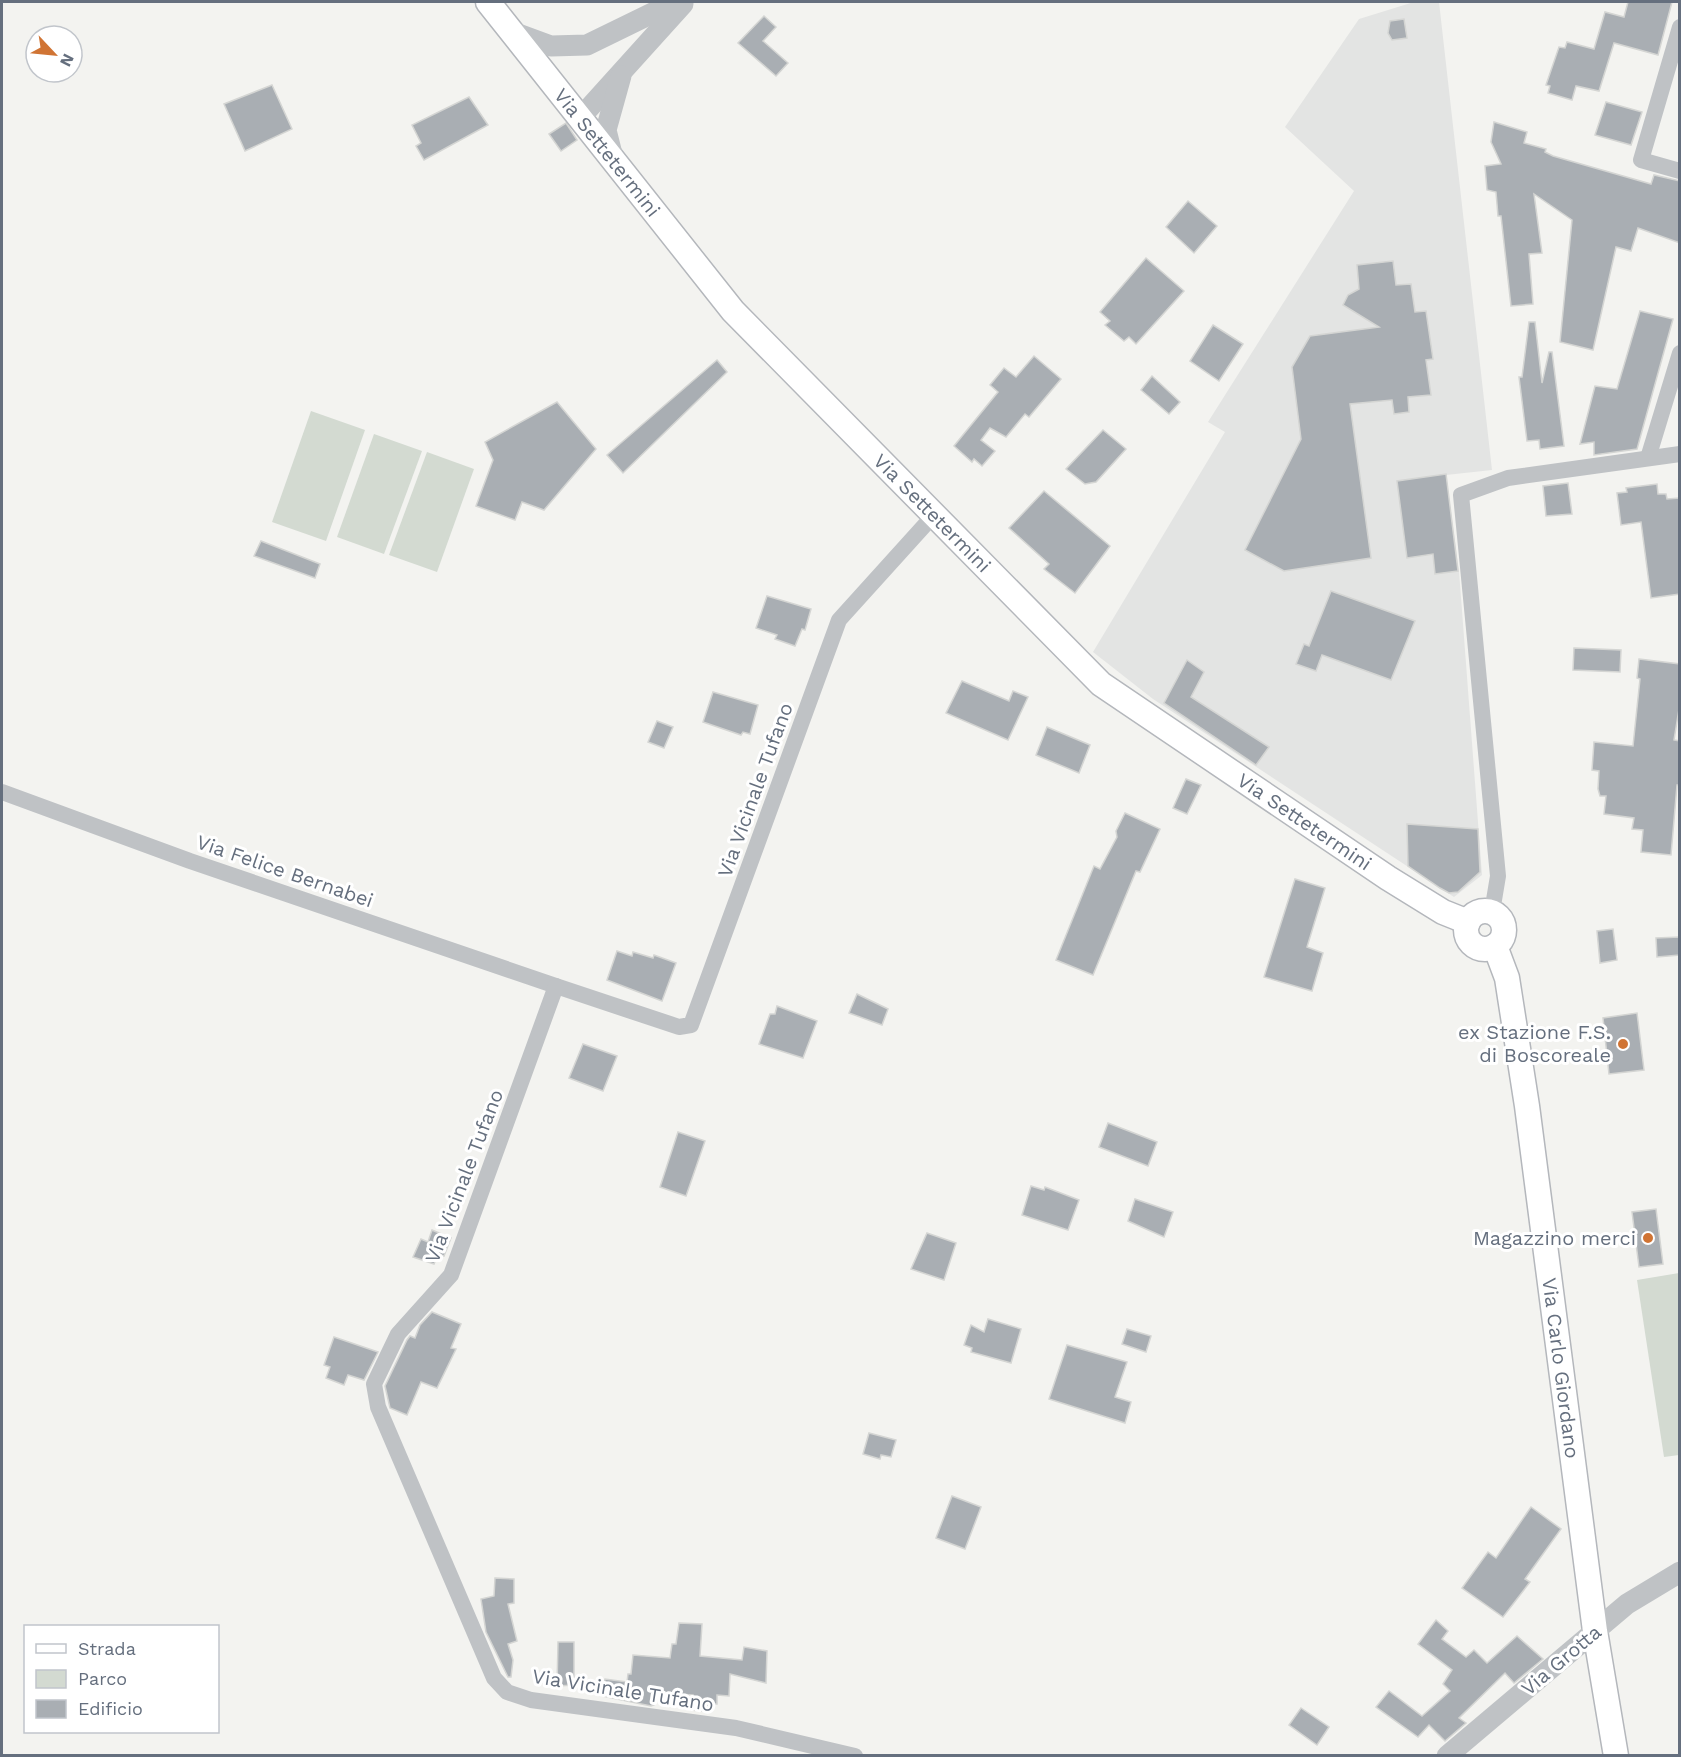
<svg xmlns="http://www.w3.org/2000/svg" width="1681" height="1757" viewBox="0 0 1681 1757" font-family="'Work Sans',sans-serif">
	<rect width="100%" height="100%" fill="#f3f3f0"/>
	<polygon fill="#e3e4e3" points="1414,2 1439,2 1492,470 1446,475 1459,571 1482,875 1454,897 1153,699 1093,652 1225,432 1208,422 1354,191 1285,127 1359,19"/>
	<g fill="#d3dad1">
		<polygon points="311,411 365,430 326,541 272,522"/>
		<polygon points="374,434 422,451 384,554 337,537"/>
		<polygon points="427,452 474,469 437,572 389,555"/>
		<polygon points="1679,1273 1679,1455 1664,1457 1637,1280"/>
	</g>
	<g fill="#a9aeb3" stroke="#d4d5d3" stroke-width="1.5">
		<polygon points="1628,2 1672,2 1658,55 1614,43 1599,91 1576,86 1572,100 1548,93 1550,86 1546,85 1559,47 1565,48 1567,42 1594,49 1605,12 1624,17"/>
		<polygon points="764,16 776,27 763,41 788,63 776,76 738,43"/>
		<polygon points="1404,19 1407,38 1392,40 1388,33 1390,21"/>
		<polygon points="272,85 292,129 245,151 224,104"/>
		<polygon points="469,97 488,125 424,160 416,146 421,143 412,125"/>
		<polygon points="1606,102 1642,112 1631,145 1595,135"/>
		<polygon points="1494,122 1527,132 1524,143 1546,149 1545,152 1553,156 1651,184 1654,175 1680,181 1680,243 1638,228 1631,251 1616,247 1593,350 1560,342 1572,220 1534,194 1542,253 1529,254 1533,304 1511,306 1501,216 1498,216 1496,192 1487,190 1485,166 1501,164 1491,142"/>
		<polygon points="566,123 577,140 561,151 549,134"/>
		<polygon points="1188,201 1217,226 1194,253 1166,227"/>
		<polygon points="1146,258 1184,291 1136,344 1129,337 1124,341 1105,325 1110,321 1100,312"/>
		<polygon points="1393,261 1396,285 1411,284 1415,312 1426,311 1433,359 1426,360 1431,395 1408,397 1409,412 1394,414 1392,400 1350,404 1371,558 1284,571 1245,550 1301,439 1292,367 1310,336 1379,327 1343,305 1348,295 1359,289 1357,265"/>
		<polygon points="1640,311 1673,319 1637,449 1594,455 1594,442 1580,444 1595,386 1617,389"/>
		<polygon points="1529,322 1535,322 1542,383 1549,352 1552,352 1564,446 1540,449 1539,440 1527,441 1519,377 1522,377"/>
		<polygon points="1213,325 1243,344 1219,381 1190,361"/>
		<polygon points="1034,356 1061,379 1029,417 1025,414 1006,437 990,428 981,440 995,451 982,466 974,459 972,462 954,446 998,392 990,385 1004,368 1016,377"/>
		<polygon points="717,360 727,372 623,473 607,455"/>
		<polygon points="1152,376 1180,402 1169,414 1141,390"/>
		<polygon points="557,402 596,449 544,510 522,502 515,520 476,506 493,460 485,442"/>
		<polygon points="1103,430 1126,449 1096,482 1085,484 1066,469"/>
		<polygon points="1446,474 1458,571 1435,574 1433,554 1407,558 1397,481"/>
		<polygon points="1568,483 1572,514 1546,516 1543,486"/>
		<polygon points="1657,484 1658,494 1666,494 1667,499 1680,498 1680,594 1651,598 1641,522 1621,525 1617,493 1627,492 1626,488"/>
		<polygon points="1044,491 1110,546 1075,593 1044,569 1049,564 1009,528"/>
		<polygon points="261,541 320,564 315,578 254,556"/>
		<polygon points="1331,591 1415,621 1391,680 1322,655 1316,671 1296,664 1304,644 1309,646"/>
		<polygon points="767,596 811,609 805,630 802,629 795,646 775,639 777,635 756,628"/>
		<polygon points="1574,648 1621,650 1620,672 1573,670"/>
		<polygon points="1639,659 1680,664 1680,703 1674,740 1680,741 1680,785 1677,785 1671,855 1641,852 1643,830 1632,829 1634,818 1604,814 1606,796 1600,796 1598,789 1599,771 1592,770 1594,742 1633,746 1640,679 1637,678"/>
		<polygon points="1187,660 1204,672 1191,697 1269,747 1256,765 1164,703"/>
		<polygon points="962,681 1009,701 1013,691 1028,697 1008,740 946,713"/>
		<polygon points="713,692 758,705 750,734 743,732 741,735 703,722"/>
		<polygon points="657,721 673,727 664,748 648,742"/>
		<polygon points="1047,727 1090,745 1079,773 1036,755"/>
		<polygon points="1186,779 1201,785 1187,814 1173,808"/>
		<polygon points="1125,813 1160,829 1140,872 1136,871 1093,975 1056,960 1094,866 1100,869 1117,837 1116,831"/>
		<polygon points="1407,824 1478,829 1480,872 1458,892 1449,893 1440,888 1408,866"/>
		<polygon points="1295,879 1325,888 1307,947 1323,953 1312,991 1264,977"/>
		<polygon points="1613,929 1617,960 1600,963 1597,931"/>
		<polygon points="1680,937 1680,955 1657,957 1656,938"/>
		<polygon points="617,951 632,956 633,952 653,958 654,955 676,963 662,1001 607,980"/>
		<polygon points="857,994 888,1009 882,1025 849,1013"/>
		<polygon points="777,1006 817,1021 803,1058 759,1044 770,1014 775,1014"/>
		<polygon points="1637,1013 1644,1070 1609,1074 1603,1018"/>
		<polygon points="583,1044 617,1056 603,1091 569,1078"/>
		<polygon points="1108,1123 1157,1142 1148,1166 1099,1147"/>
		<polygon points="678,1132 705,1141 686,1196 660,1187"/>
		<polygon points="1031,1186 1044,1190 1045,1187 1079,1200 1068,1230 1022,1215"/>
		<polygon points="1135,1199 1173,1212 1164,1237 1128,1221"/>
		<polygon points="1656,1209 1663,1264 1639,1267 1632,1212"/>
		<polygon points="432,1230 451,1238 444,1256 438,1254 434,1264 413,1257 421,1239 428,1242"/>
		<polygon points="927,1233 956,1243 944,1280 911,1269"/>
		<polygon points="432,1312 461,1324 451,1348 456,1349 437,1388 421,1382 407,1415 390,1408 385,1386 407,1340 410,1336 415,1338 420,1325"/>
		<polygon points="988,1319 1021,1329 1011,1363 971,1352 972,1348 964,1345 971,1325 984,1332"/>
		<polygon points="1127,1329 1151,1336 1146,1352 1122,1344"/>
		<polygon points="334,1337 378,1352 364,1380 348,1375 344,1385 326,1378 330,1367 324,1365"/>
		<polygon points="1067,1345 1127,1362 1115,1397 1131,1402 1125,1423 1049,1399"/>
		<polygon points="869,1433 896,1440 891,1457 881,1455 880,1459 863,1454"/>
		<polygon points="952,1496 981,1507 965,1549 936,1538"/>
		<polygon points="1531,1507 1561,1529 1525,1579 1530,1582 1503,1617 1462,1588 1488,1552 1496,1558"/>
		<polygon points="495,1578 514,1579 514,1603 508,1604 517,1641 508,1644 513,1660 511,1677 508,1677 486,1632 481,1599 494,1596"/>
		<polygon points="1436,1620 1448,1631 1442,1639 1466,1657 1474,1650 1487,1663 1517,1636 1543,1659 1514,1683 1505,1673 1459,1718 1466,1723 1445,1741 1429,1725 1418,1737 1376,1707 1389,1691 1422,1716 1450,1691 1443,1684 1452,1670 1418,1644"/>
		<polygon points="679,1623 702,1624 700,1656 742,1660 744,1647 767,1651 766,1683 730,1674 729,1696 717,1695 717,1704 710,1704 710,1712 691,1710 693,1695 655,1693 654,1705 651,1706 602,1696 605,1679 627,1682 628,1674 631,1674 633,1655 670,1658 672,1644 676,1644"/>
		<polygon points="558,1642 574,1642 574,1685 557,1686"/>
		<polygon points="1301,1708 1329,1727 1317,1745 1289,1725"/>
	</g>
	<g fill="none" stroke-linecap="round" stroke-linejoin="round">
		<g stroke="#b4b7bc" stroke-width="27">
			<g id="secondary">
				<path id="s1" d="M488 2 733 311 1101 684 1388 878 1443 912 1468 922"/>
				<circle cx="1485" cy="930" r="19"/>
				<path id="s2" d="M1495 946 1507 978 1527 1106 1595 1631 1616 1756"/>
			</g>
		</g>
		<g stroke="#bfc2c5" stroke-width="16">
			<polyline points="1680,27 1641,160 1680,171"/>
			<polyline points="1648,458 1680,353"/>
			<polyline points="2,792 190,861 556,986"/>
			<polyline points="1492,912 1498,876 1461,495 1508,478 1680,454"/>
			<polyline points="855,1756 736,1728 531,1700 507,1692 494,1678 378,1407 374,1384 398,1334 451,1275 556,986 679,1027 691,1025 839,620 933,516"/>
		</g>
		<g stroke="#bfc2c5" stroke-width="21">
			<polyline points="513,32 551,46 587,45 675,2"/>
			<polyline points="581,117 683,4"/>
			<polyline points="613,158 606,130 621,76"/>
			<polyline points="1447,1756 1627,1604 1680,1572"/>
		</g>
		<use href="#secondary" stroke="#fff" stroke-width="24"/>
	</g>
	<g fill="#d07434" stroke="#fff" stroke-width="2">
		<circle cx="1623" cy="1044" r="6"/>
		<circle cx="1648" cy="1238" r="6"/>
	</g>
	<g text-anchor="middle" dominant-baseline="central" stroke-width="6" stroke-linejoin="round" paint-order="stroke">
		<g font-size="20" fill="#656f7e" stroke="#fff">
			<text stroke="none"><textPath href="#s1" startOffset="192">Via Settetermini</textPath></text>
			<text stroke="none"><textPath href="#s1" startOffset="678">Via Settetermini</textPath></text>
			<text transform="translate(755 790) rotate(-70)">Via Vicinale Tufano</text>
			<text stroke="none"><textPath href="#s1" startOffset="1164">Via Settetermini</textPath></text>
			<text transform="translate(285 871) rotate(19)">Via Felice Bernabei</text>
			<text transform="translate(464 1176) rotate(-69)">Via Vicinale Tufano</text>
			<text stroke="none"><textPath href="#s2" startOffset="428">Via Carlo Giordano</textPath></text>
			<text transform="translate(1561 1660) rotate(-40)">Via Grotta</text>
			<text transform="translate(623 1690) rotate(9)">Via Vicinale Tufano</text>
		</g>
		<g font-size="20" fill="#656f7e" stroke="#fff" text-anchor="end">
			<text x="1611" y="1032">ex Stazione F.S.<tspan x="1611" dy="23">di Boscoreale</tspan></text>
			<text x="1636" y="1238">Magazzino merci</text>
		</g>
	</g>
	<rect width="1681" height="1757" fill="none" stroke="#656f7e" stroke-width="6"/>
	<rect x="24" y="1625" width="195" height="108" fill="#ffffff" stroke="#c1c5cb" stroke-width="1.5"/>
	<rect x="36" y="1644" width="30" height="9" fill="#ffffff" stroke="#c1c5cb" stroke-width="1.5"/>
	<text x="78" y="1655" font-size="18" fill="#656f7e">Strada</text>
	<rect x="36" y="1670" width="30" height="18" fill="#d3dad1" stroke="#c1c5cb" stroke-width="1.5"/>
	<text x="78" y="1685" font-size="18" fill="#656f7e">Parco</text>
	<rect x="36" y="1700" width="30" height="18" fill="#a9aeb3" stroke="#c1c5cb" stroke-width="1.5"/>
	<text x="78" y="1715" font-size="18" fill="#656f7e">Edificio</text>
	<g transform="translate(54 54) rotate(116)"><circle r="28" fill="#ffffff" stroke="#c1c5cb" stroke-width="1.5"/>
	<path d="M0-4.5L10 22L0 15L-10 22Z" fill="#d07434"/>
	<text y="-9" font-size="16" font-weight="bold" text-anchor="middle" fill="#656f7e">N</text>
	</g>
</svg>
